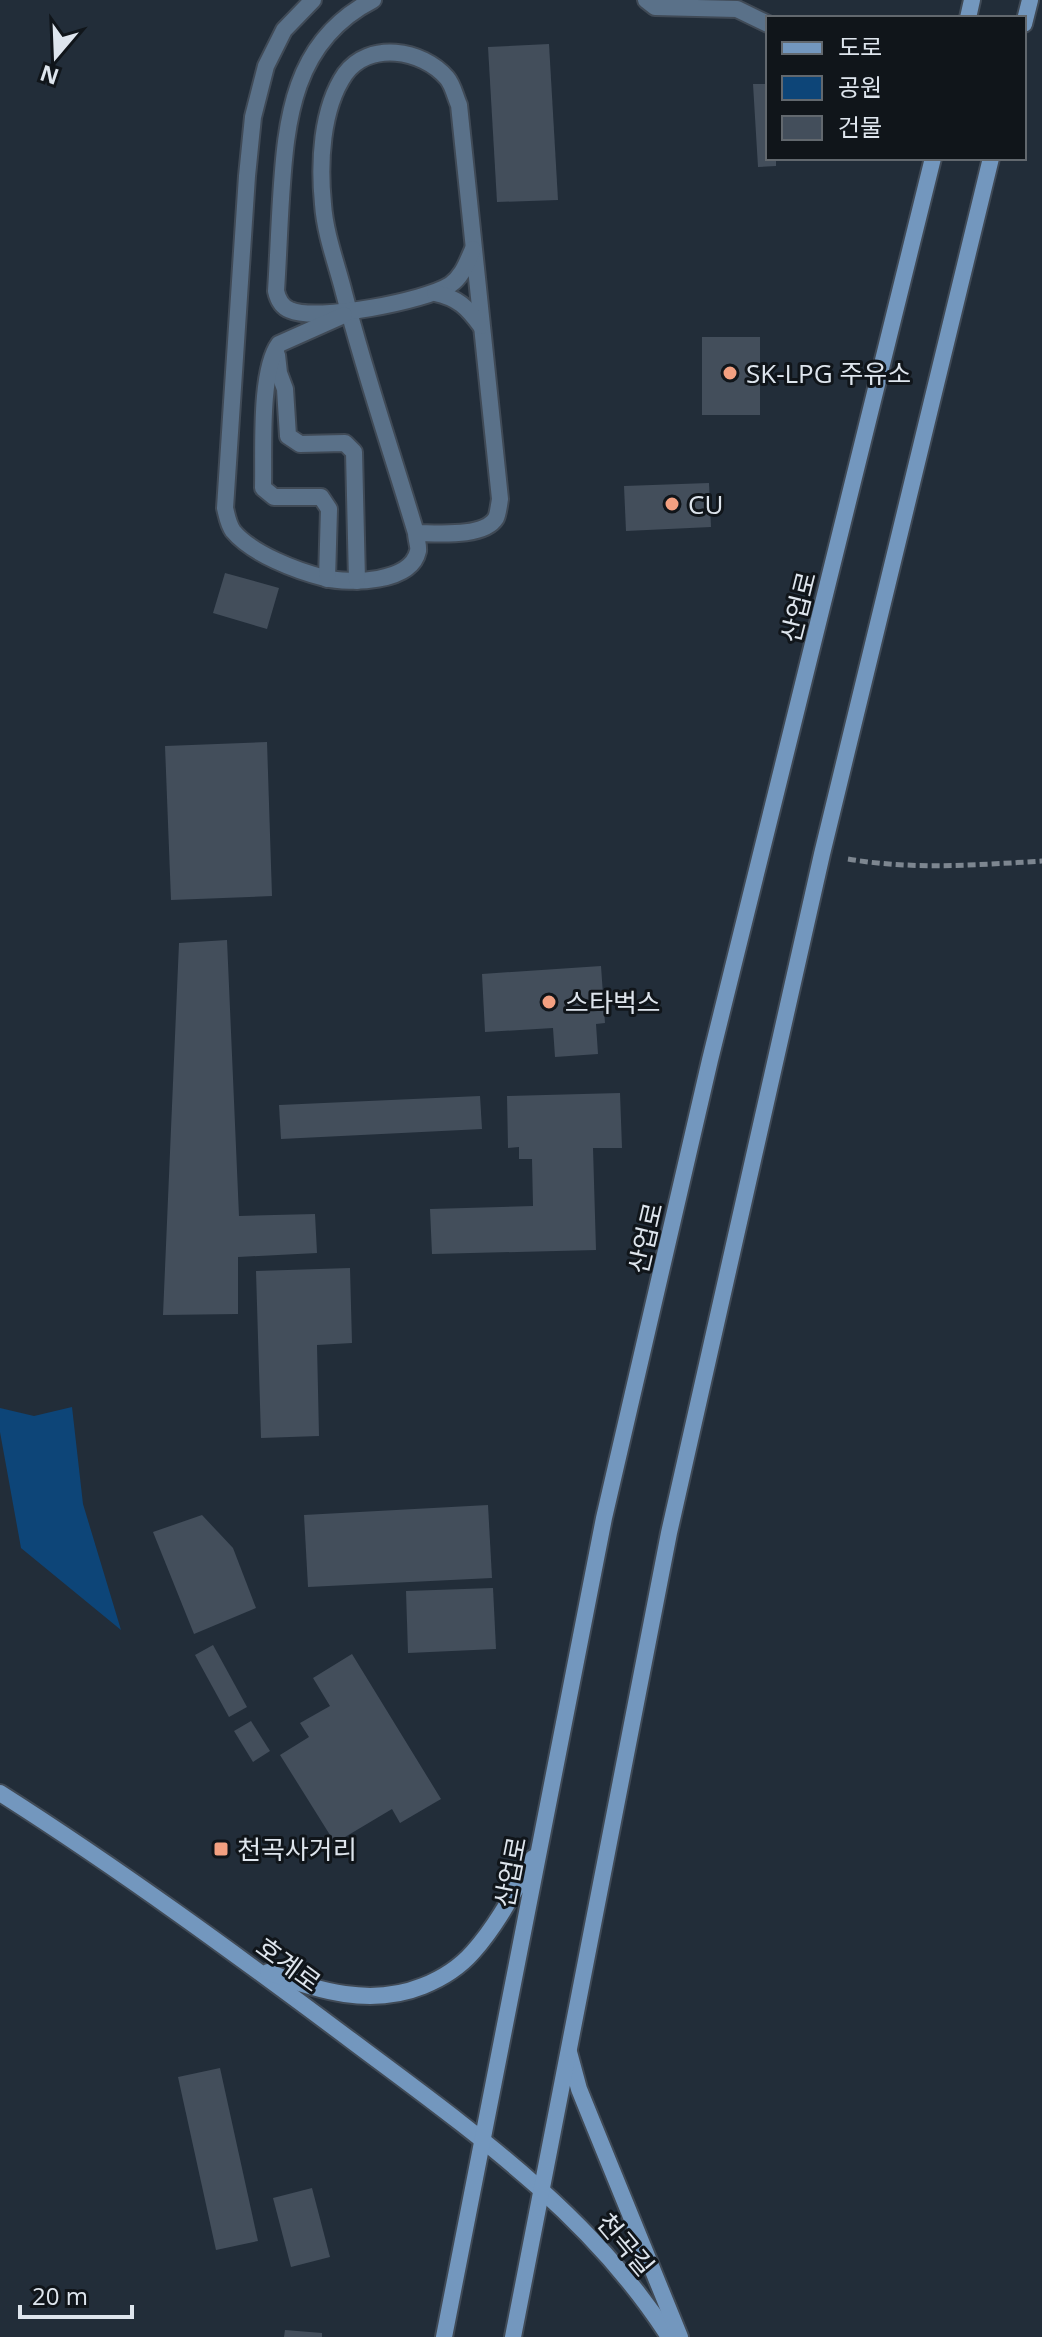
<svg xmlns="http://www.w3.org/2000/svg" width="1042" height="2337" viewBox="0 0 1042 2337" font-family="'Open Sans','Noto Sans KR',sans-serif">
	<rect width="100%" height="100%" fill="#222d39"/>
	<polygon fill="#0d4578" points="72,1407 83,1504 121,1630 21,1548 0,1432 0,1408 34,1416"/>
	<g fill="#434e5b">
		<polygon points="549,44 558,200 497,202 488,47"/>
		<polygon points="753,84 768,84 768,158 776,158 776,166 758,167"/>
		<rect x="702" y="337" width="58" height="78"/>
		<polygon points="709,483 711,527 626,531 624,486"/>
		<polygon points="225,573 279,588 267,629 213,613"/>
		<polygon points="267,742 272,896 171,900 165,746"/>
		<polygon points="227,940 239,1216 315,1214 317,1253 238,1257 238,1314 163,1315 179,943"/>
		<polygon points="601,966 605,1023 596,1024 598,1054 555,1057 553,1028 485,1032 482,974"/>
		<polygon points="620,1093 622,1148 593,1148 596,1250 432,1254 430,1209 533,1206 532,1159 519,1159 519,1147 508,1148 507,1096"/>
		<polygon points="480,1096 482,1129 281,1139 279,1105"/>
		<polygon points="350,1268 352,1343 317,1345 319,1436 261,1438 256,1271"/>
		<polygon points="488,1505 492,1578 308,1587 304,1515"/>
		<polygon points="202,1515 233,1548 256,1608 194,1634 153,1532"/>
		<polygon points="493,1588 496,1649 408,1653 406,1591"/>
		<polygon points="213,1645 247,1707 229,1717 195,1655"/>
		<polygon points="352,1654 441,1799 400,1823 392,1809 335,1843 280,1755 309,1737 300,1723 330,1706 313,1678"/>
		<polygon points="251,1721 270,1751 253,1762 234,1731"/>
		<polygon points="220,2068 258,2241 216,2250 178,2077"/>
		<polygon points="312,2188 330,2257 291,2267 273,2198"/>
		<polygon points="285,2330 322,2333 322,2337 284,2337"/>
	</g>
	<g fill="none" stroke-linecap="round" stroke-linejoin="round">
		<g stroke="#404a56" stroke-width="20">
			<g id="lane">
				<path d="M313 0 284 30 266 66 253 117 247 176 225 508C227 516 228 524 233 531 252 554 297 571 325 578 350 584 411 583 418 551 419 547 416 538 416 533 392 453 365 374 344 293 337 265 325 234 323 204 319 164 321 109 345 74 369 41 422 49 447 78 453 85 455 96 459 105L500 499C499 505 498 514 496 518 484 538 436 533 416 533"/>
				<path d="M373 0C293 41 286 119 281 199 279 230 278 261 276 291 278 300 282 307 290 310 317 322 425 301 450 285 463 276 467 262 473 249"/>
				<polyline points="646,0 655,7 737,9 768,24"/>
				<path d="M435 293C458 298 467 307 481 326"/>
				<polyline points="277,355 279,373 285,389 288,436 300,444 345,443 354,452 357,581"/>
				<path d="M327 579 329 509 321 497H274L263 488C264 453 259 371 279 344L344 315"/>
			</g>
		</g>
		<g stroke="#404a56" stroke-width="20">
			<g id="secondary">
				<polyline points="968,18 972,0"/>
				<polyline points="1024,24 1030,0"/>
				<path d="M0 1793C121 1870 237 1955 352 2041 468 2128 590 2213 669 2337"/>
				<path d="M268 1972C318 1991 371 2007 423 1986 443 1978 459 1968 473 1952 498 1924 515 1890 533 1858"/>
				<polyline points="569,2052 579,2089 594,2126 680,2337"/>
				<polyline points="444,2337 604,1518 710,1060 933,158"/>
				<polyline points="513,2337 669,1533 822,854 991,158"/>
			</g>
		</g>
		<path stroke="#7d8690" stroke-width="5" stroke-dasharray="8 4" stroke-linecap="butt" d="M848 859C912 870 977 865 1042 861"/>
		<use href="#lane" stroke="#5a7189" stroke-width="16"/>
		<use href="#secondary" stroke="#7397be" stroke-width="16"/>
	</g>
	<g fill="#f3a081" stroke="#10151a" stroke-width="3">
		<circle cx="730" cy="373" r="8"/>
		<circle cx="672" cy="504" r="8"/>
		<circle cx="549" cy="1002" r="8"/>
		<rect x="213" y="1841" width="16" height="16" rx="4"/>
	</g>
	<g text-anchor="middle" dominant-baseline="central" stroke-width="6" stroke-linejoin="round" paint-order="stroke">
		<g font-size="26" fill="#dee5ed" stroke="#10151a" text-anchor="start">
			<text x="746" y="373">SK-LPG 주유소</text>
			<text x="688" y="504">CU</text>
			<text x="565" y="1002">스타벅스</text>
			<text x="237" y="1849">천곡사거리</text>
		</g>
		<g font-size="26" fill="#dee5ed" stroke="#10151a">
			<text transform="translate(798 607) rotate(-76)">산업로</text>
			<text transform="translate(645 1238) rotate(-77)">산업로</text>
			<text transform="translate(510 1872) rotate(-79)">산업로</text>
			<text transform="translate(289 1964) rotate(36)">호계로</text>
			<text transform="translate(626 2244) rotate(50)">천곡길</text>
		</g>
	</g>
	<rect x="766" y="16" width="260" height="144" fill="#10151a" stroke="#62686e" stroke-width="2"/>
	<rect x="782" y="42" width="40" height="12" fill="#7397be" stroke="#62686e" stroke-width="2"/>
	<text x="838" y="56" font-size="24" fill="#dee5ed">도로</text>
	<rect x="782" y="76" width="40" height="24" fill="#0d4578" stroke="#62686e" stroke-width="2"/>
	<text x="838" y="96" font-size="24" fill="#dee5ed">공원</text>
	<rect x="782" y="116" width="40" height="24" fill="#434e5b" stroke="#62686e" stroke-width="2"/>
	<text x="838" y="136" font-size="24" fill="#dee5ed">건물</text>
	<g transform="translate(56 56) rotate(199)" stroke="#10151a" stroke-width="6" paint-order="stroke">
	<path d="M0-6L14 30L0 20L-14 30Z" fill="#dee5ed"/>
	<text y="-12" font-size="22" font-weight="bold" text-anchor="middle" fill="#dee5ed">N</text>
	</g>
	<path d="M20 2305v12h112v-12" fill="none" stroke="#dee5ed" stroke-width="4"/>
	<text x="32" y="2305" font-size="24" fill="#dee5ed" stroke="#10151a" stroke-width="6" paint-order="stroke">20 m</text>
</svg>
